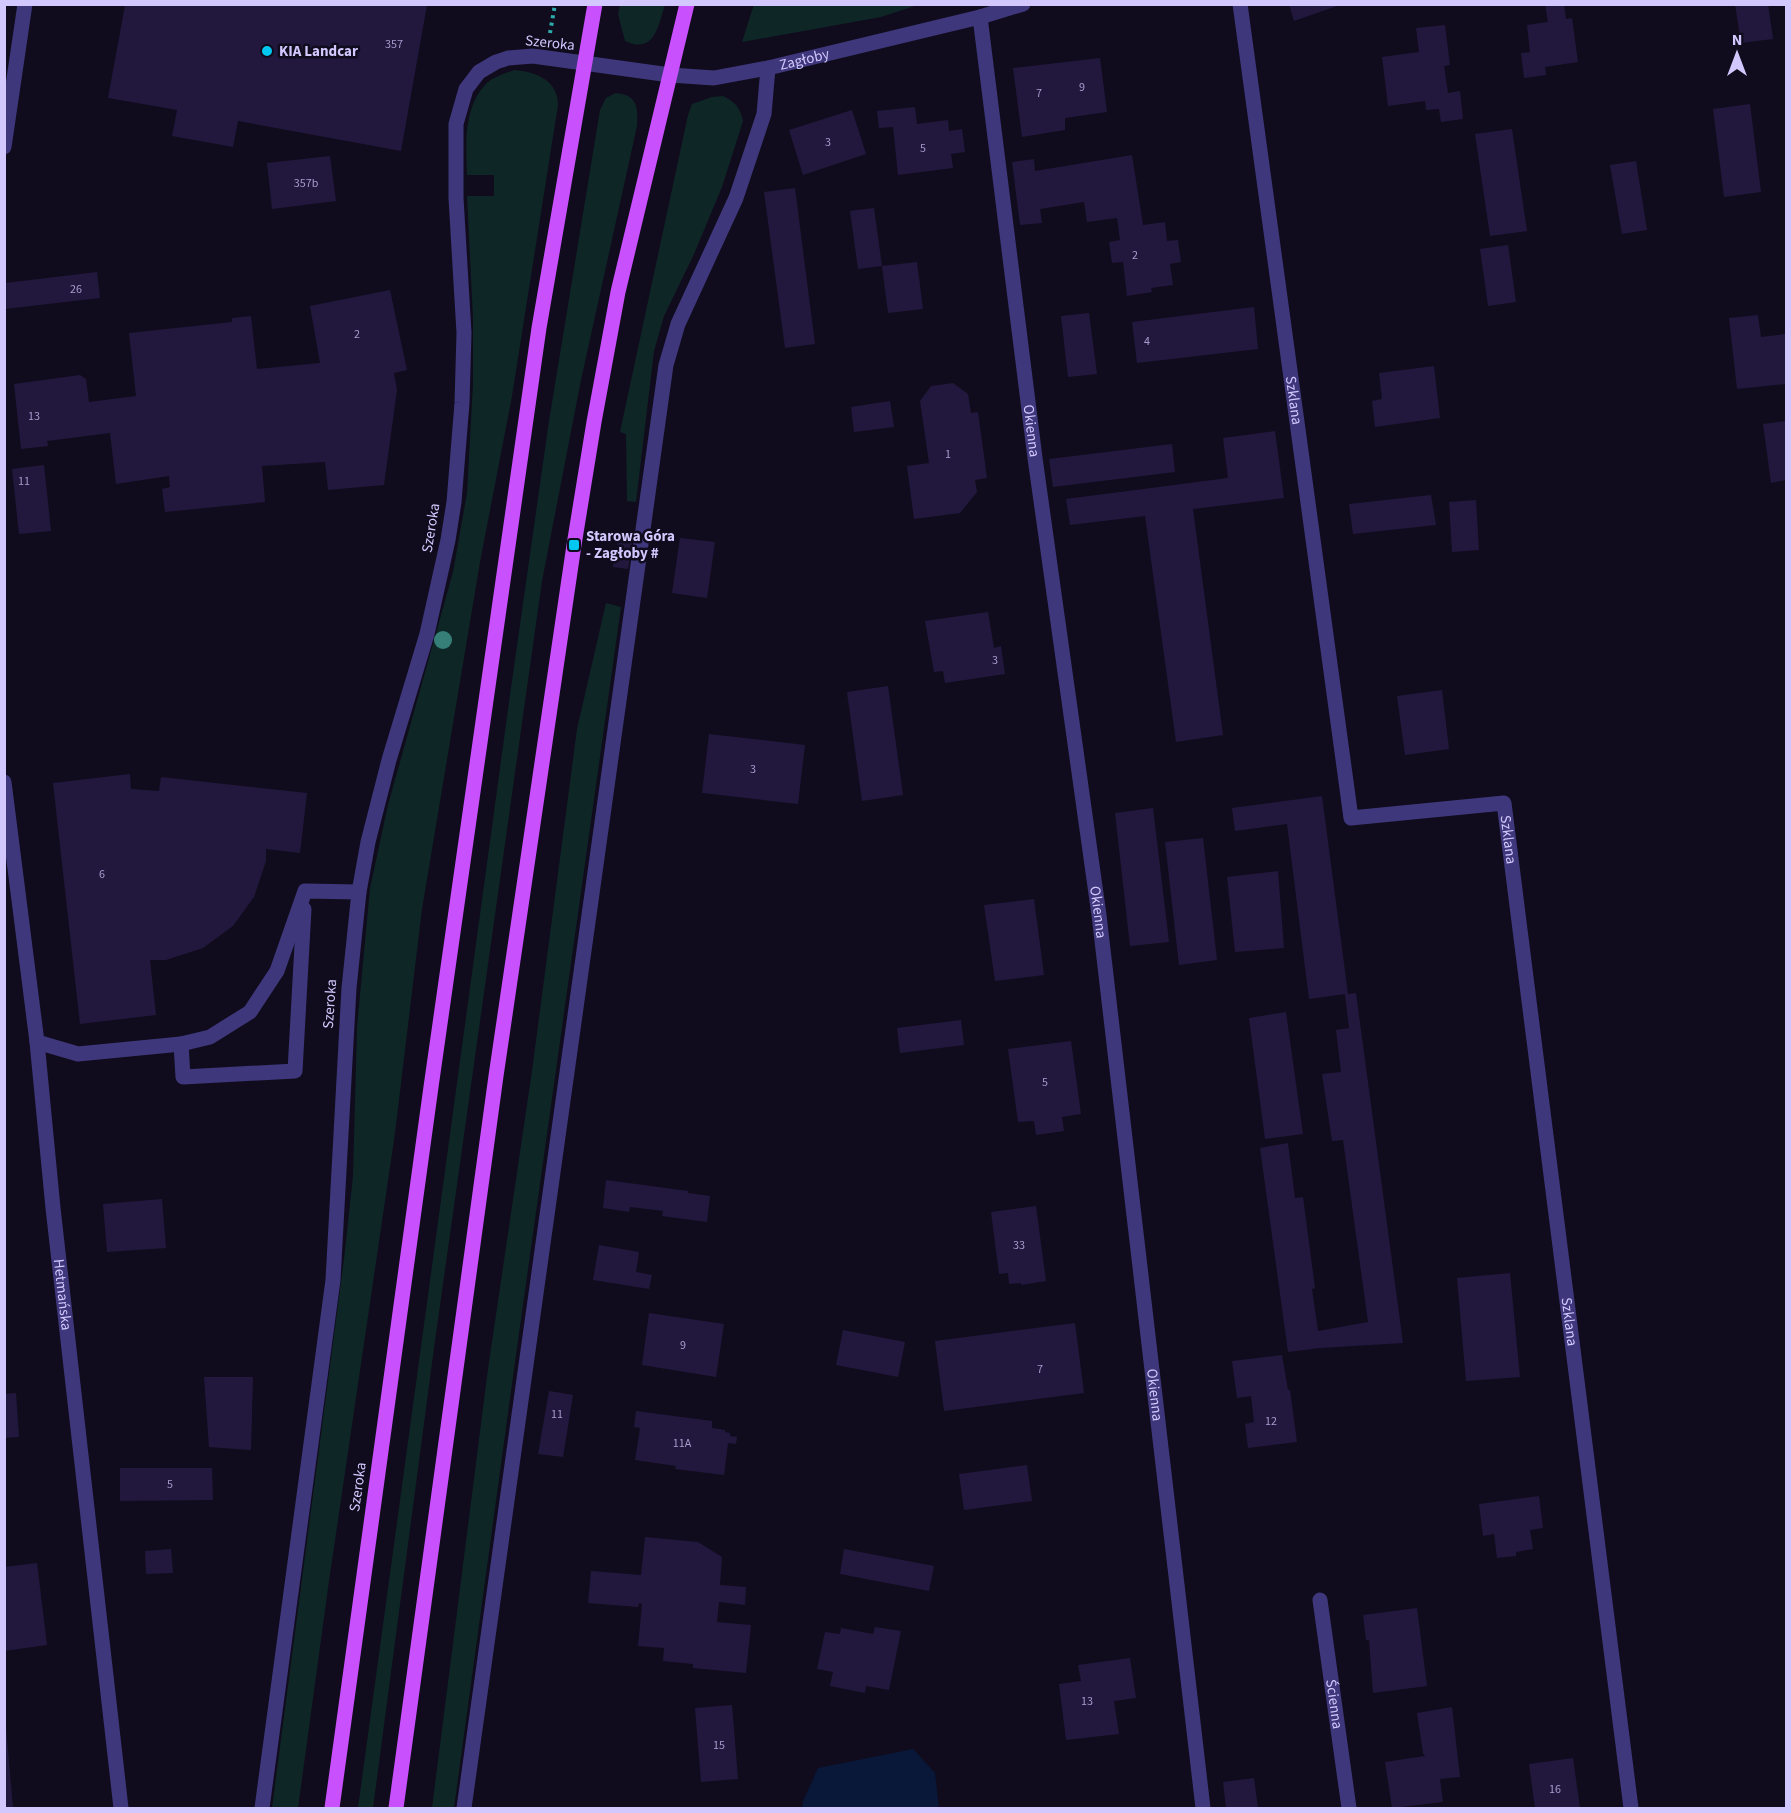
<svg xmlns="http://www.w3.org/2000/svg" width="1791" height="1813" viewBox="0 0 1791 1813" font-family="'Source Sans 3',sans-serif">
	<rect width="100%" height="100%" fill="#100c1d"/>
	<g fill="#0f2627">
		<polygon points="754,4 918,4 918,5 881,17 742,42"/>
		<path d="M620 5H665C658 25 655 55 625 41L618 14Z"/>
		<path d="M514 70C536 72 558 80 558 105L512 396 480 562 422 909 395 1133 329 1581 298 1808H272L344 1259 353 1176 357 1027 370 888 388 805 453 572 467 493 473 384V318L467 196H494V175H467C466 145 463 109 485 85 492 77 504 74 514 70Z"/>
		<path d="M616 93C638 95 638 108 637 126L581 380 542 581 434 1348 373 1808H358L510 695 549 421 600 110 606 98Z"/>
		<path d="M723 96C735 102 740 107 743 121L722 187 694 254 664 316 654 351 636 502 627 501 626 434 620 432 688 115 692 104 712 97Z"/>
		<polygon points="606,603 621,607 515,1362 454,1808 432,1808 488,1369 532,1071 577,729"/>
	</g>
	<polygon fill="#091738" points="913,1749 935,1773 939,1808 802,1808 803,1801 818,1768"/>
	<g fill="#22183d">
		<polygon points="1289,4 1340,4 1340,5 1294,21"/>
		<polygon points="1545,4 1564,4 1566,19 1572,18 1578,62 1545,67 1546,75 1524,78 1521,53 1530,52 1527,25 1548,22"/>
		<polygon points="1735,4 1768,4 1773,39 1741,43"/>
		<polygon points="125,5 427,5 401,151 238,121 233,147 172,136 177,110 108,98"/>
		<polygon points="1445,25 1450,65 1444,66 1448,93 1460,91 1463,119 1441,122 1439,109 1426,110 1425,101 1388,106 1382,57 1419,52 1416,28"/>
		<polygon points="1100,58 1107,112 1065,118 1065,130 1022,137 1013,68"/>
		<polygon points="1750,104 1761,192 1724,197 1713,109"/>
		<polygon points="915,107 917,124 948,120 949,131 962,129 965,152 951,154 953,168 898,175 893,127 879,128 877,111"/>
		<polygon points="852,110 866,154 803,175 789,130"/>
		<polygon points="1512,129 1527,231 1490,236 1475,134"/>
		<polygon points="1132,155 1143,225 1165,222 1167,241 1178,240 1181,262 1170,264 1173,285 1151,288 1152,292 1127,296 1123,262 1112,263 1109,242 1120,240 1117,218 1087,222 1084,202 1040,209 1042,223 1020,225 1012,162 1034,159 1035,171"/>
		<polygon points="330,156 336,201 272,209 267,163"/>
		<polygon points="1636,161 1647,230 1622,234 1610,165"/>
		<polygon points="795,188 815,344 785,348 764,192"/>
		<polygon points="874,208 882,266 858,269 850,211"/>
		<polygon points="1508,245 1516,302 1488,306 1480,249"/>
		<polygon points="917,262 923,309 888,313 882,266"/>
		<polygon points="97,272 100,298 5,309 5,283"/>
		<polygon points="390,290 407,370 394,373 397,390 384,485 328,490 325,462 262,466 265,502 165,512 162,489 170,487 169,476 116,484 110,433 47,441 48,446 21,449 14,384 80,375 86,379 89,402 136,396 129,333 232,322 232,318 251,316 257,369 320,363 310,306"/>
		<polygon points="1254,307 1258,349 1137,363 1132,322"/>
		<polygon points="1089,313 1097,374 1068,377 1061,316"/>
		<polygon points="1758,315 1761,337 1785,334 1786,384 1737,389 1729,318"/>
		<polygon points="1434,366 1440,418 1375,427 1372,401 1382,399 1379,373"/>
		<polygon points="953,383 968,394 971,413 978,412 987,478 975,480 977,492 960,513 914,519 907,466 929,463 920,401 931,386"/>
		<polygon points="890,401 894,427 854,432 851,407"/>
		<polygon points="1786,421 1786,480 1771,483 1763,424"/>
		<polygon points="1275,431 1284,498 1193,509 1223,735 1176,742 1145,516 1070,525 1066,499 1228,478 1223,438"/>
		<polygon points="1172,444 1175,472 1053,487 1049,459"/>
		<polygon points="44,465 51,531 19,534 12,469"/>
		<polygon points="1431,495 1436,525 1353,534 1349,504"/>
		<polygon points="1476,500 1479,550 1452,552 1449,502"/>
		<polygon points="619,536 633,538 628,569 613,567"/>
		<polygon points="680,538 715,542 707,598 672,593"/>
		<polygon points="988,612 994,648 1001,646 1005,674 945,683 943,671 934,672 925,621"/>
		<polygon points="888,686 903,795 862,801 847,692"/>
		<polygon points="1442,690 1449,749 1405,755 1397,696"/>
		<polygon points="709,734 805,745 798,804 702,793"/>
		<polygon points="130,774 131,789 159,791 161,777 307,793 300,853 266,849 266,861 254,897 233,926 203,948 166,960 150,960 156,1015 80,1024 53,783"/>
		<polygon points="1322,796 1348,994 1356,993 1403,1343 1320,1348 1288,1352 1260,1148 1288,1143 1295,1198 1303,1197 1315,1288 1312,1289 1318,1331 1368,1322 1343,1140 1332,1141 1322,1074 1341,1072 1336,1030 1349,1028 1345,994 1309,999 1287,824 1235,831 1232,808"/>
		<polygon points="1153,808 1169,942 1130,946 1115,813"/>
		<polygon points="1203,838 1217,960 1179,965 1165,842"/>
		<polygon points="1278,871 1284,948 1235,952 1227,877"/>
		<polygon points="1034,899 1044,975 995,981 984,905"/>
		<polygon points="1286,1012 1303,1134 1265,1139 1249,1018"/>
		<polygon points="961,1020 964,1045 900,1053 897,1028"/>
		<polygon points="1071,1041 1081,1114 1062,1117 1064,1131 1036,1135 1034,1121 1018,1122 1008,1049"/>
		<polygon points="606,1180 688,1191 688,1193 710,1196 707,1222 662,1216 663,1211 630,1207 629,1212 603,1208"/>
		<polygon points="162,1199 166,1248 107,1252 103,1204"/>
		<polygon points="1036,1206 1046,1281 1021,1285 1021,1283 1009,1284 1008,1273 999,1274 991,1212"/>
		<polygon points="599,1245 639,1252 636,1272 652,1275 649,1289 593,1280"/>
		<polygon points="1510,1273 1520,1377 1466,1381 1457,1278"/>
		<polygon points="649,1313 724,1324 716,1377 642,1365"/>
		<polygon points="1075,1323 1084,1393 944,1411 935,1341"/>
		<polygon points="843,1330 905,1342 898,1377 836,1365"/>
		<polygon points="1282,1355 1288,1390 1290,1390 1297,1442 1248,1448 1245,1424 1254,1422 1251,1396 1237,1398 1232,1361"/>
		<polygon points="204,1377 253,1377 251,1450 209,1447"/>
		<polygon points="549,1391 573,1395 563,1457 538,1454"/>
		<polygon points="16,1393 19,1437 4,1438 4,1394"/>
		<polygon points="636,1411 712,1421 712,1428 725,1430 725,1432 730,1433 730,1436 737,1437 736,1444 728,1443 724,1475 675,1469 676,1466 635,1460 640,1428 634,1427"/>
		<polygon points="1027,1465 1032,1501 964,1510 959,1474"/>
		<polygon points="120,1468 212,1468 213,1500 120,1501"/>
		<polygon points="1539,1496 1543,1528 1530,1530 1533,1549 1516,1552 1516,1556 1497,1558 1494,1534 1483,1536 1479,1504"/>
		<polygon points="645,1537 698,1542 722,1557 720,1585 746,1587 745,1605 719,1602 717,1622 751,1625 746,1673 693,1668 693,1664 663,1661 664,1648 638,1646 642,1604 639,1603 638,1607 588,1603 591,1571 641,1575"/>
		<polygon points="171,1549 173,1573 146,1574 145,1551"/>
		<polygon points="844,1549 934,1566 929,1591 840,1574"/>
		<polygon points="37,1563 47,1645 4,1651 4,1567"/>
		<polygon points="1417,1608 1427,1686 1373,1693 1369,1640 1366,1640 1363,1615"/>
		<polygon points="875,1627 901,1631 889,1690 866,1686 865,1693 830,1686 833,1672 817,1669 825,1632 840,1634 841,1628 873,1634"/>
		<polygon points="1130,1658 1136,1698 1114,1701 1119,1734 1066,1740 1059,1684 1081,1681 1078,1665"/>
		<polygon points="732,1705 738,1779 701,1782 695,1708"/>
		<polygon points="1452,1707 1460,1777 1440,1779 1443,1802 1392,1808 1385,1762 1425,1756 1423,1753 1417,1713"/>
		<polygon points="5,1727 6,1727 13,1808 5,1808"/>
		<polygon points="1573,1758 1580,1808 1535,1808 1529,1764"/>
		<polygon points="1254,1778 1258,1808 1226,1808 1223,1782"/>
	</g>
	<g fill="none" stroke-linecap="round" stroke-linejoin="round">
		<polyline stroke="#2eabad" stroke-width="4" stroke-dasharray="3 4.5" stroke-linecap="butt" points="550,33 555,4"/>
		<g stroke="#3e377b" stroke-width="15">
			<path id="s1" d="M1240 4 1351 818 1504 803 1631 1808"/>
			<path id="s2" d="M980 17 1035 458 1099 915 1203 1808"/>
			<polyline points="4,147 25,4"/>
			<path id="s3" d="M4 782 37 1042 53 1208 121 1808"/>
			<polyline points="37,1042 78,1054 181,1044 210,1037 250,1012 277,971 305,891 359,892"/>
			<polyline points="181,1044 183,1077 295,1071 304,909"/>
			<path id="s4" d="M1320 1600 1349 1808"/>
			<path id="s5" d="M262 1808 333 1280 349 988 359 892 368 842 389 760 427 634 448 540 454 502 462 403 464 333 456 198V124L466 89 479 72 496 62 508 58 533 56 670 75 714 78 768 68 980 17 1023 4"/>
			<polyline points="464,1808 666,365 678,324 736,198 764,114 768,68"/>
		</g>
		<g stroke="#c950fd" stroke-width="15">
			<polyline points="332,1808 431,1087 539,328 595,4"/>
			<polyline points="396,1808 496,1076 574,545 594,422 618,292 687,4"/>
		</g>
	</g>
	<circle fill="#367f79" cx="443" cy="640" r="9"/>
	<g fill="#02c7f0" stroke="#100c1d" stroke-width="2">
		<circle cx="267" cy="51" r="6"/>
		<rect x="568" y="539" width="12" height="12" rx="3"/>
	</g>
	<g text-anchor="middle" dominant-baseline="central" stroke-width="5" stroke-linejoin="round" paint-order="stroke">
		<g font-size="12" fill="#a69cce">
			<text x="394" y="44">357</text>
			<text x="1082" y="87">9</text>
			<text x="1039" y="93">7</text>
			<text x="828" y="142">3</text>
			<text x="923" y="148">5</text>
			<text x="306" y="183">357b</text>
			<text x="1135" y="255">2</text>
			<text x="76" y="289">26</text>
			<text x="357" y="334">2</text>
			<text x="1147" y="341">4</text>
			<text x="34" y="416">13</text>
			<text x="948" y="454">1</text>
			<text x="24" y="481">11</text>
			<text x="995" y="660">3</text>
			<text x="753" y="769">3</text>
			<text x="102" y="874">6</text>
			<text x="1045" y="1082">5</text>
			<text x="1019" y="1245">33</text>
			<text x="683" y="1345">9</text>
			<text x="1040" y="1369">7</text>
			<text x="557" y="1414">11</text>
			<text x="1271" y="1421">12</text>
			<text x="682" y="1443">11A</text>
			<text x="170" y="1484">5</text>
			<text x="1087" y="1701">13</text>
			<text x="719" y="1745">15</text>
			<text x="1555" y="1789">16</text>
		</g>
		<g font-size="15" fill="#d2c8fe" stroke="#100c1d">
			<text transform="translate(550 43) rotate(6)">Szeroka</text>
			<text stroke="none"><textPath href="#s5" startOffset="2092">Zagłoby</textPath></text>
			<text stroke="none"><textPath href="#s1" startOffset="400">Szklana</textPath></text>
			<text stroke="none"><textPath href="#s2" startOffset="417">Okienna</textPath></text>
			<text transform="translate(431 528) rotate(-81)">Szeroka</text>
			<text stroke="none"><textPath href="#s1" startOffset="1012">Szklana</textPath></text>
			<text stroke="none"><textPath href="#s2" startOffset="903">Okienna</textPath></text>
			<text transform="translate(330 1004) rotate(-86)">Szeroka</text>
			<text stroke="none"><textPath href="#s3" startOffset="516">Hetmańska</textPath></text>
			<text stroke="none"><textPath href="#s1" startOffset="1498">Szklana</textPath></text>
			<text stroke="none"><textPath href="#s2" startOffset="1389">Okienna</textPath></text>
			<text transform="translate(358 1487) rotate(-82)">Szeroka</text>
			<text stroke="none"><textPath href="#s4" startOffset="105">Ścienna</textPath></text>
		</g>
		<g font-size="15" font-weight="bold" fill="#d2c8fe" stroke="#100c1d" text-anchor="start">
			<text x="279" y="51">KIA Landcar</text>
			<text x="586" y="536">Starowa Góra<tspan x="586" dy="17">- Zagłoby #</tspan></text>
		</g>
	</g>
	<rect width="1791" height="1813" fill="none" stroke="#d2c8fe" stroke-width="12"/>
	<g transform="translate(1737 54)" stroke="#100c1d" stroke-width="4.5" paint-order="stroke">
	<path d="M0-4.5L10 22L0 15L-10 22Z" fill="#d2c8fe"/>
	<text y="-9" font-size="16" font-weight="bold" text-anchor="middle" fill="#d2c8fe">N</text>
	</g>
</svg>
